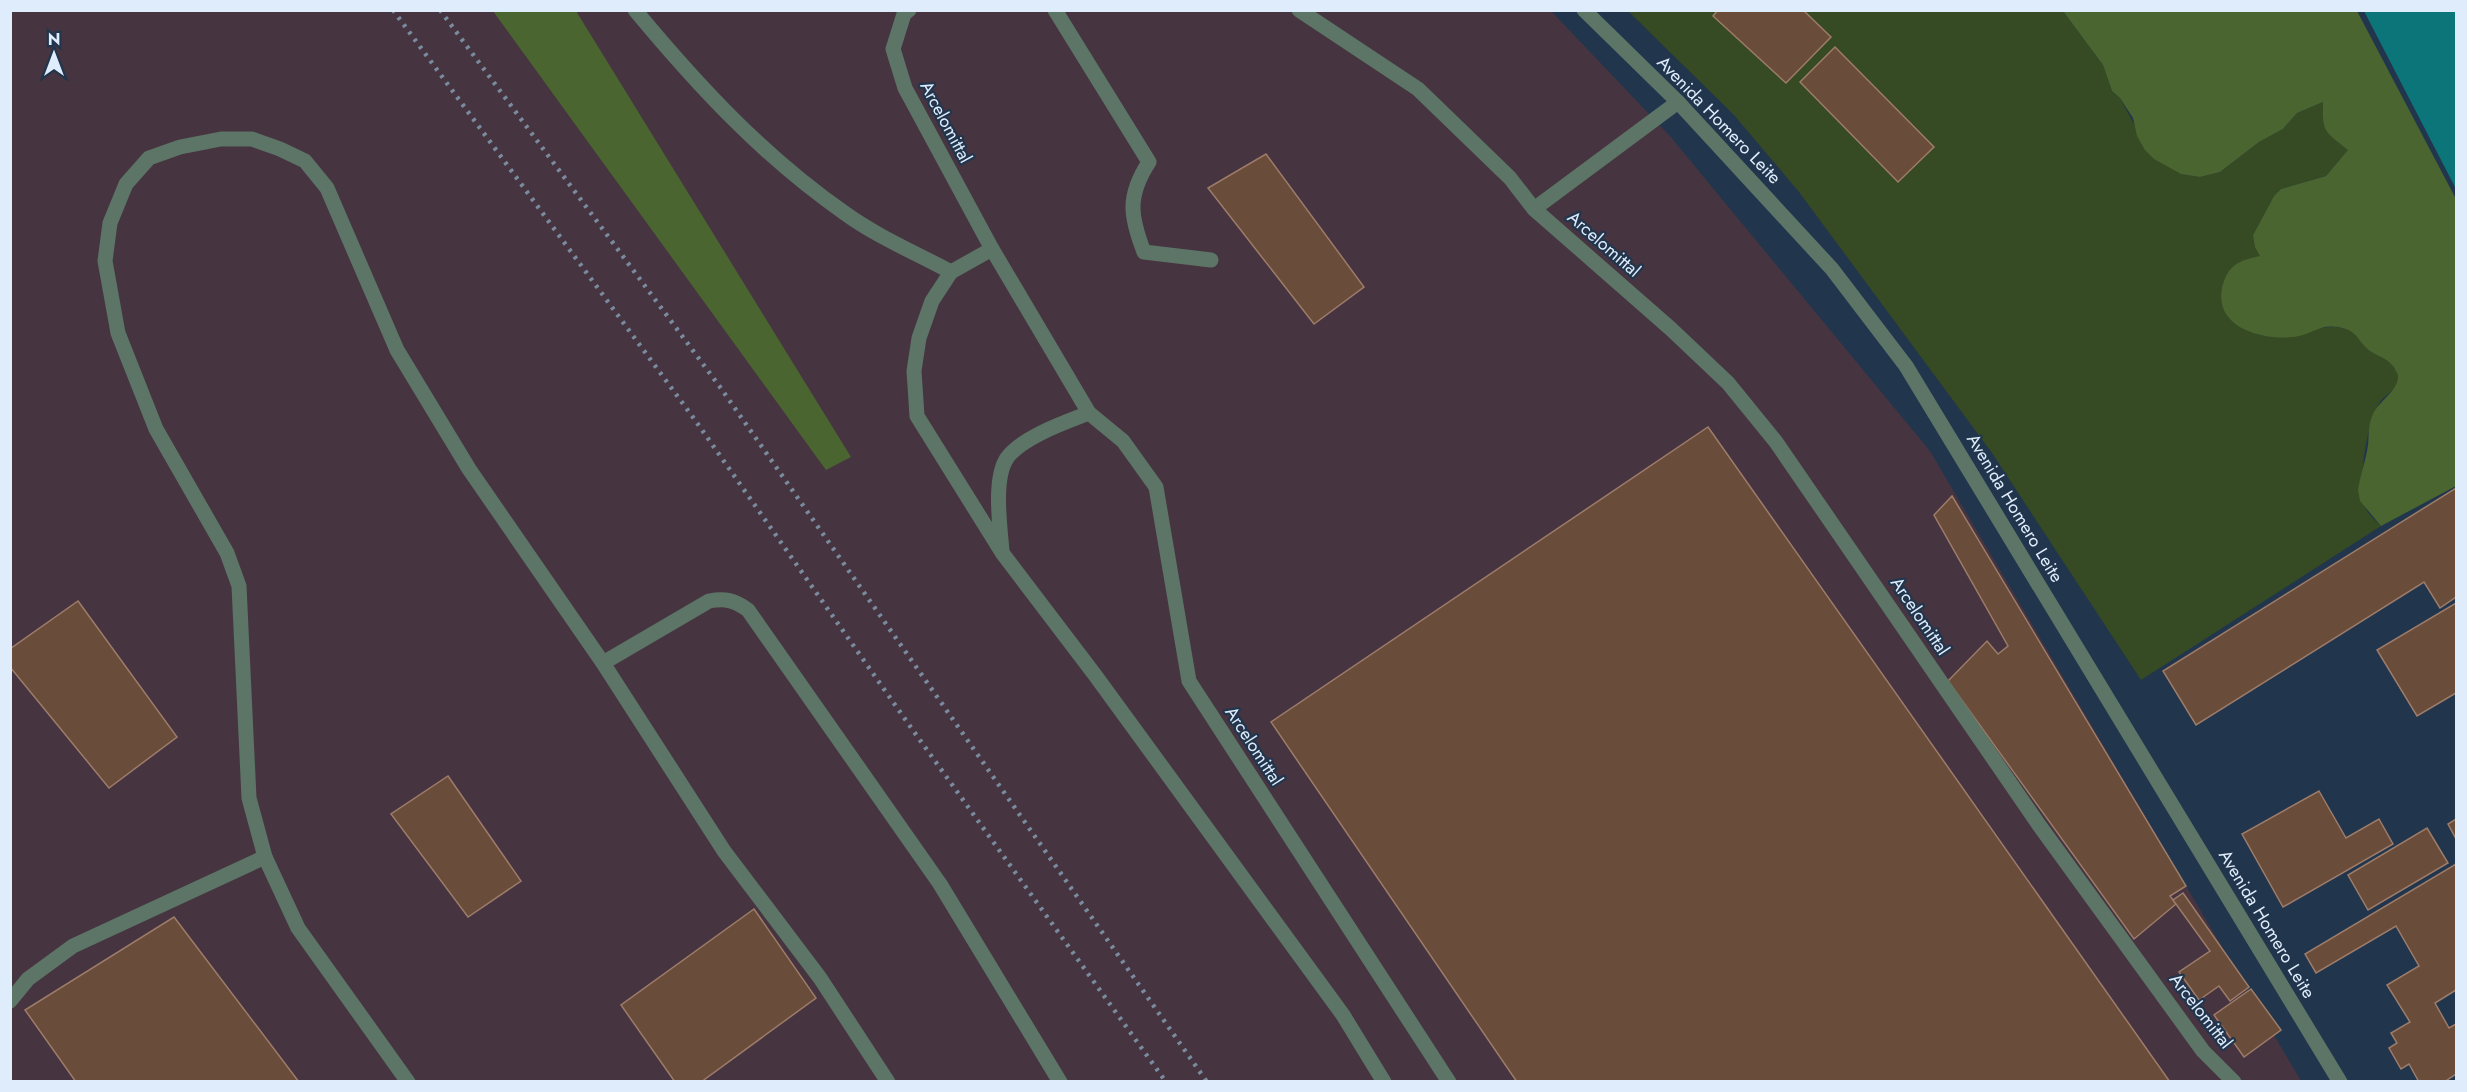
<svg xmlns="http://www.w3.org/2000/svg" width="2467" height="1092" viewBox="0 0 2467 1092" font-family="Jost,sans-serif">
	<rect width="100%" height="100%" fill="#21354d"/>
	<polygon fill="#463541" points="10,11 1551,11 1669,135 1930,451 2301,1081 11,1081"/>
	<path fill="#364a23" d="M1628 11H2063L2103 65 2112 91 2120 98 2135 126 2182 174 2200 177 2220 172 2259 142 2283 129 2297 113 2323 102 2349 149 2326 176 2281 189 2274 196 2253 235 2260 256 2227 273 2221 302 2306 333C2321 326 2345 323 2358 336 2362 340 2364 347 2369 350 2380 358 2397 361 2398 377 2399 389 2386 394 2380 402 2367 420 2356 488 2366 509 2369 515 2376 521 2381 526L2141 680 1992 453 1799 192 1734 115Z"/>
	<g fill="#4a6530">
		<polygon points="493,11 576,11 851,457 826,470"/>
		<path d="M2063 11H2357L2456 199V486L2381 526 2360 501 2358 490C2360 475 2366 460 2368 445 2369 434 2368 424 2373 414 2379 401 2403 387 2397 373 2391 359 2381 358 2370 351 2360 344 2358 333 2346 329 2322 321 2314 334 2294 337 2256 341 2205 323 2226 276 2233 262 2246 259 2260 256L2255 247 2253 235 2274 196 2281 189 2326 176 2348 150C2325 131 2322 133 2323 102L2297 113 2283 129 2259 142 2220 172 2200 177 2181 174 2154 159 2145 150 2137 136 2133 118 2120 98 2112 91 2103 65Z"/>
	</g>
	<polygon fill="#0c7579" points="2364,11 2456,11 2456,189"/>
	<g fill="#6a4c3b" stroke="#9d7c69" stroke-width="1.5">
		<polygon points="1718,10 1803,10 1831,37 1786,83 1713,16"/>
		<polygon points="1835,47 1934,147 1898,182 1800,82"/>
		<polygon points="1266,154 1364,287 1314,324 1208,188"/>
		<polygon points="1708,427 2170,1082 1517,1082 1271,722"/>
		<polygon points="2456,488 2456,597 2440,608 2424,582 2196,725 2163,671"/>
		<polygon points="1952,496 2186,886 2170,896 2176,904 2134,939 1948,681 1987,641 1998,654 2008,646 1934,515"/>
		<polygon points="78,601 177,737 109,788 10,667 10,649"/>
		<polygon points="2456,603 2456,693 2417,716 2377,650"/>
		<polygon points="448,776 521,881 468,917 391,814"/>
		<polygon points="2319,791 2346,838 2379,819 2393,844 2283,907 2242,834"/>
		<polygon points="2456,819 2456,839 2448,824"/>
		<polygon points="2427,828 2448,863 2368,910 2348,875"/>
		<polygon points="2456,864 2456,990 2435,1003 2449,1028 2456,1024 2456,1074 2444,1082 2419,1082 2409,1064 2401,1069 2389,1048 2397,1043 2391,1033 2410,1022 2387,985 2419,966 2396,926 2316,973 2305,954"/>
		<polygon points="2183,893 2249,987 2230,1001 2219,986 2199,1000 2179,972 2210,951 2173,900"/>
		<polygon points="754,909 816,998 701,1082 675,1082 621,1005"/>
		<polygon points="174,917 299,1082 76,1082 25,1010"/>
		<polygon points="2251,989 2281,1030 2244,1057 2214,1015"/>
	</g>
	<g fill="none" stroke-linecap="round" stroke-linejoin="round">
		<g stroke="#5c7566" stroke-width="15">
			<path d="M635 10C699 87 764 157 846 214 878 237 916 253 951 272"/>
			<polyline points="909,10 904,14 893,49 905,88 992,249 1089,413 1123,441 1156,487 1189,681 1449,1082"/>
			<path d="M1055 10 1149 162C1127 196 1130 216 1144 252L1211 260"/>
			<polyline points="1299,10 1418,89 1510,178 1534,209 1678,102"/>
			<polyline points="1534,209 1671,329 1728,383 1776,442 2039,825 2203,1051 2234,1082"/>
			<polyline points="992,249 951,272 932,301 919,338 914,371 917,416 1003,554 1095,675 1343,1015 1384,1082"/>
			<path d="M1002 551C1000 526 993 479 1007 458 1022 437 1066 422 1089 413"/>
			<path d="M603 663 709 601C725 598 734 600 748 610L940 884 1060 1082"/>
			<polyline points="10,1001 28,979 73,946 265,857"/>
			<polyline points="408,1082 298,928 265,857 249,798 239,586 227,553 156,429 118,333 105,261 110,223 126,184 149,158 180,147 221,139 252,139 280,149 305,161 327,188 397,350 469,469 603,663 724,851 820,978 888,1082"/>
		</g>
		<polyline stroke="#5c7566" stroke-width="15" points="1584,10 1678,102 1832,269 1906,366 2340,1082"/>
		<g stroke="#7a8b9e" stroke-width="4.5" stroke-dasharray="3 6" stroke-linecap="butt">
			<polyline points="393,10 695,420 912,729 1166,1082"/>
			<polyline points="440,10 720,387 1207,1082"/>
		</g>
	</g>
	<g text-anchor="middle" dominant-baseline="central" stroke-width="4.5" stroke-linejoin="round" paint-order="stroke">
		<g font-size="18" fill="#dfecfb" stroke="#21354d">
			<text transform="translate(1719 120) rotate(46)">Avenida Homero Leite</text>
			<text transform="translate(946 122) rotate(62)">Arcelomittal</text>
			<text transform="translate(1604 244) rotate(41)">Arcelomittal</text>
			<text transform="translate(2015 508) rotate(59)">Avenida Homero Leite</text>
			<text transform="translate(1920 616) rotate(56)">Arcelomittal</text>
			<text transform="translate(1254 746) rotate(57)">Arcelomittal</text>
			<text transform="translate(2267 924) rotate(59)">Avenida Homero Leite</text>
			<text transform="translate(2201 1011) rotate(52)">Arcelomittal</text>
		</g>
	</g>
	<rect width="2467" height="1092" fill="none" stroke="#dfecfb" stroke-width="24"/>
	<g transform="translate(54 54)" stroke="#21354d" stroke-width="4.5" paint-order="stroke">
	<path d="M0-4.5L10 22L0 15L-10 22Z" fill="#dfecfb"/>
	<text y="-9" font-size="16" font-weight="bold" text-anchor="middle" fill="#dfecfb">N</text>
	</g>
</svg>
